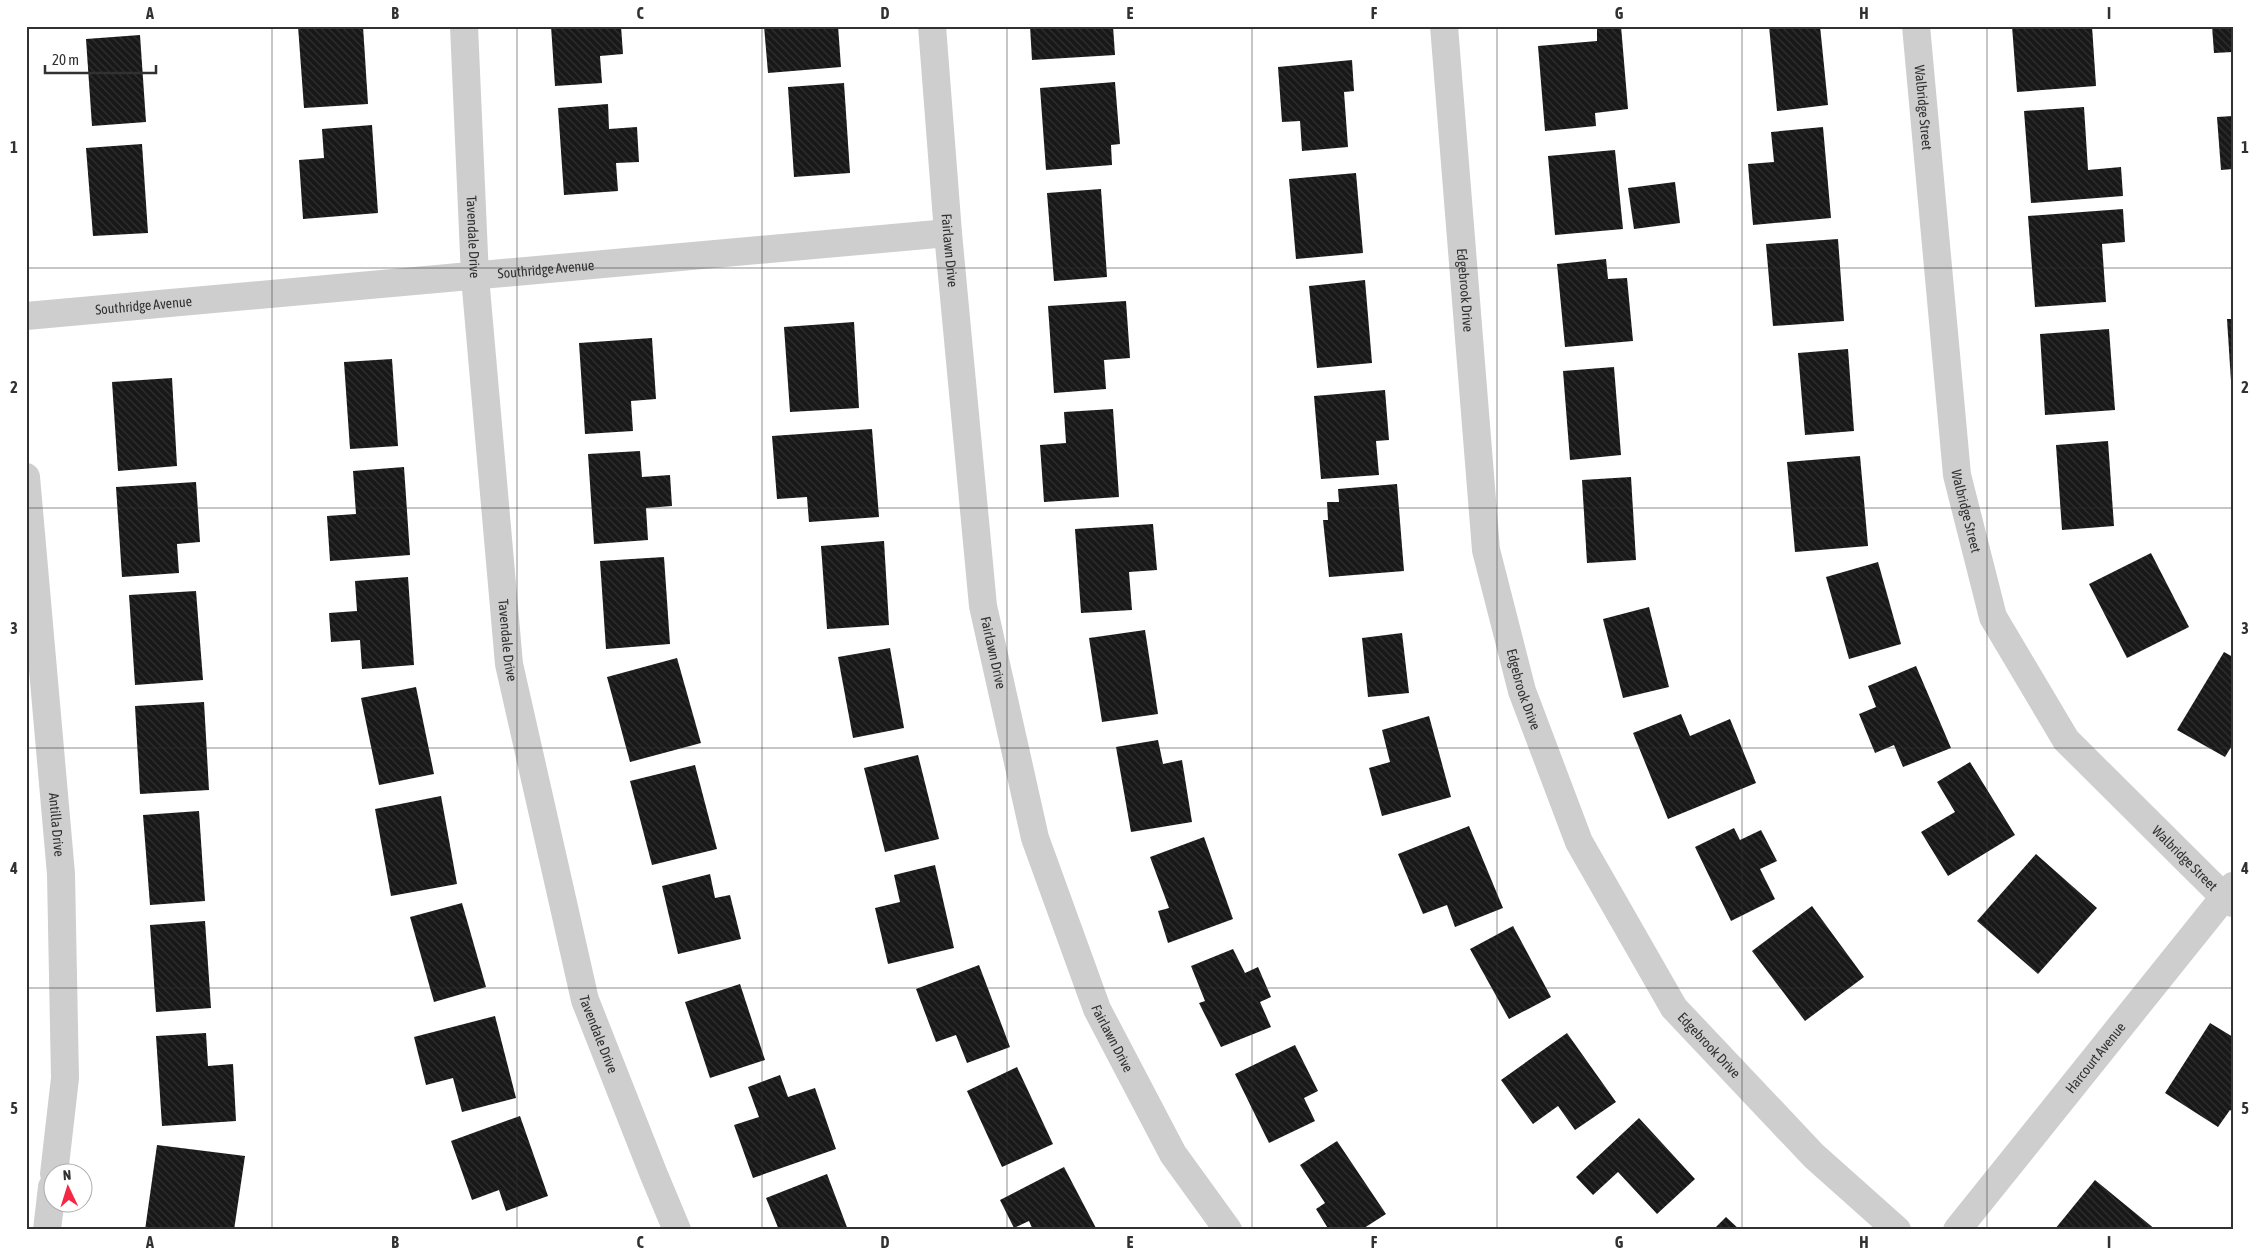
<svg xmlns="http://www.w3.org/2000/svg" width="2259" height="1256" viewBox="0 0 2259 1256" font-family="'Asap Condensed',sans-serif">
	<defs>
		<pattern id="building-back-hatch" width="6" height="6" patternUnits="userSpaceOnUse" patternTransform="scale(1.25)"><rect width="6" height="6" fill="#181818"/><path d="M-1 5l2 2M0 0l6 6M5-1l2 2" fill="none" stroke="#313131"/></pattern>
	</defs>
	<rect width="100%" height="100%" fill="#fff"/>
	<g fill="url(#building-back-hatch)">
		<polygon points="298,26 363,26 368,104 304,108"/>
		<polygon points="551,26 621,26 623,54 600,56 602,83 555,86"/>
		<polygon points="764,26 838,26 841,67 768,73"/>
		<polygon points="1030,26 1113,26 1115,55 1032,60"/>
		<polygon points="1621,26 1628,109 1595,113 1596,126 1545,131 1538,46 1597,41 1597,28"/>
		<polygon points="1769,26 1820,26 1828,105 1777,111"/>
		<polygon points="2012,26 2092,26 2096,86 2017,92"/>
		<polygon points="2212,26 2233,26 2233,52 2214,53"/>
		<polygon points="140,35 146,122 92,126 86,39"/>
		<polygon points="1352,60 1354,91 1344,92 1348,147 1302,151 1300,121 1282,122 1278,67"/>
		<polygon points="1115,82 1120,144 1111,145 1112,165 1046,170 1040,88"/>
		<polygon points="844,83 850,173 794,177 788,87"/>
		<polygon points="608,104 609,129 637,127 639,162 616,163 618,191 564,195 558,108"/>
		<polygon points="2084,107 2088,170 2121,167 2123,196 2031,203 2024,111"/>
		<polygon points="2233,116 2233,169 2221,170 2217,117"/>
		<polygon points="372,125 378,213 303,219 299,160 324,158 322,129"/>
		<polygon points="1823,127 1831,218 1753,225 1748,164 1774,162 1771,132"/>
		<polygon points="142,144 148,233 93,236 86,148"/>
		<polygon points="1615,150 1623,229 1555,235 1548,156"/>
		<polygon points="1356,173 1363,253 1296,259 1289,179"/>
		<polygon points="1675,182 1680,223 1634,229 1628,188"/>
		<polygon points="1101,189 1107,277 1054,281 1047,193"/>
		<polygon points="2123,209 2125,242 2102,244 2106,302 2035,307 2028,216"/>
		<polygon points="1838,239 1844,321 1773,326 1766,244"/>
		<polygon points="1606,259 1608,279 1627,278 1633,341 1565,347 1557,264"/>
		<polygon points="1365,280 1372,363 1317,368 1309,286"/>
		<polygon points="1126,301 1130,358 1104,360 1106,389 1054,393 1048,306"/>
		<polygon points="2227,319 2233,319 2233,381 2231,381"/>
		<polygon points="854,322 859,408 790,412 784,327"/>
		<polygon points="2109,329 2115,410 2045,415 2040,334"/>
		<polygon points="652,338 656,399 631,401 633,431 585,434 579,343"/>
		<polygon points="1848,349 1854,431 1805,435 1798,353"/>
		<polygon points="392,359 398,446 350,449 344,362"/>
		<polygon points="1614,367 1621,455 1570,460 1563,371"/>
		<polygon points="172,378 177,466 118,471 112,382"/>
		<polygon points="1385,390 1389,440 1376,441 1379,475 1321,479 1314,396"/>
		<polygon points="1113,409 1119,497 1044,502 1040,445 1066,443 1064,412"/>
		<polygon points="872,429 879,517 809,522 807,497 777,499 772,436"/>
		<polygon points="2108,441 2114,526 2062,530 2056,445"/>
		<polygon points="640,451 642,477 670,475 672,506 646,508 648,540 594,544 588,454"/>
		<polygon points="1860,456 1868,546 1795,552 1787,462"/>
		<polygon points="404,467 410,555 330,561 327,516 356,514 353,471"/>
		<polygon points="1631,477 1636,560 1587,563 1582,480"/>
		<polygon points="196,482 200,542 177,544 179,573 122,577 116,487"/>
		<polygon points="1397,484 1404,571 1329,577 1323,520 1328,520 1327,502 1339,502 1338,489"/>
		<polygon points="1153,524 1157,570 1129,572 1132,610 1081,613 1075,529"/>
		<polygon points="884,541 889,625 827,629 821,546"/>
		<polygon points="2151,553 2189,627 2127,658 2089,584"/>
		<polygon points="664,557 670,644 606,649 600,561"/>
		<polygon points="1878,562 1901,644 1849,659 1826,577"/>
		<polygon points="408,577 414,665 362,669 360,640 331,642 329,613 357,611 355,581"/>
		<polygon points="196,591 203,680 135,685 129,595"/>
		<polygon points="1649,607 1669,687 1623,698 1603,619"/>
		<polygon points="1145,630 1158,714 1102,722 1089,638"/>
		<polygon points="1402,633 1409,693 1368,697 1362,638"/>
		<polygon points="890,648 904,728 853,738 838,657"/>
		<polygon points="2224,652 2233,657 2233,744 2225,757 2177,730"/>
		<polygon points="677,658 701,743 630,762 607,677"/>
		<polygon points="1916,666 1951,748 1903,767 1894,745 1875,753 1859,714 1876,707 1868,686"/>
		<polygon points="416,687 434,774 379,785 361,698"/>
		<polygon points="204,702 209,790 140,794 135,706"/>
		<polygon points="1681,714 1690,736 1730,719 1756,783 1668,819 1633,733"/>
		<polygon points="1429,716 1451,797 1382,816 1369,768 1390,762 1382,730"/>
		<polygon points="1158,740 1163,764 1182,760 1192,822 1131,832 1116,747"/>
		<polygon points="918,755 939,839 885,852 864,768"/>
		<polygon points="1970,762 2015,835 1948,876 1921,832 1955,812 1937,782"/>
		<polygon points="695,765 717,849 652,865 630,781"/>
		<polygon points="441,796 457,884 391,896 375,809"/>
		<polygon points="199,811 205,901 150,905 143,815"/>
		<polygon points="1469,826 1503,908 1455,927 1447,905 1423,914 1398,854"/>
		<polygon points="1734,828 1740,840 1761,830 1777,861 1760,869 1775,899 1731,921 1695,847"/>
		<polygon points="1204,837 1233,919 1168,943 1158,911 1169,908 1150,857"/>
		<polygon points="2036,854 2097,908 2038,974 1977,921"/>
		<polygon points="935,865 954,948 888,964 875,908 900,902 894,875"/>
		<polygon points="710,874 715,898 730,895 741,939 678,954 662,886"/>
		<polygon points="462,903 486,987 434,1002 410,917"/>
		<polygon points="1812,906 1864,977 1805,1021 1752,951"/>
		<polygon points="205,921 211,1008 156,1012 150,925"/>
		<polygon points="1513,926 1551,997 1509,1019 1470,949"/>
		<polygon points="1233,949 1245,973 1258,967 1271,997 1260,1002 1271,1027 1221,1047 1199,1003 1205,1001 1191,966"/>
		<polygon points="979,965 1010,1047 967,1063 956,1035 936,1042 916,989"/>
		<polygon points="740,984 765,1060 710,1078 685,1002"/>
		<polygon points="495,1016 516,1098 462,1112 453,1078 426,1085 414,1037"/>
		<polygon points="2210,1023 2233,1037 2233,1112 2230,1110 2218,1127 2165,1093"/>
		<polygon points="206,1033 208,1066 233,1064 236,1121 162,1126 156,1036"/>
		<polygon points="1567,1033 1616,1102 1575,1130 1558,1106 1533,1124 1501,1080"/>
		<polygon points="1295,1045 1318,1091 1304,1098 1315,1121 1269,1143 1235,1074"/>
		<polygon points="1017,1067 1053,1144 1002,1167 967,1091"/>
		<polygon points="780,1075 788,1097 815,1088 836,1149 753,1178 734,1125 759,1117 748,1087"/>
		<polygon points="520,1116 548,1196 506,1211 499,1190 472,1200 451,1141"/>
		<polygon points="1639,1118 1695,1179 1657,1214 1618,1172 1593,1195 1576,1177"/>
		<polygon points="1337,1141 1386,1214 1361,1230 1329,1230 1316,1209 1325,1203 1300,1165"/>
		<polygon points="157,1145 245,1156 234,1230 145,1230"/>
		<polygon points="1064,1167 1097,1230 1033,1230 1029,1221 1014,1228 1000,1200"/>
		<polygon points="827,1174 848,1230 779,1230 766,1198"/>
		<polygon points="2095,1180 2156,1230 2055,1229"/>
		<polygon points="1726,1217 1740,1230 1713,1230"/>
	</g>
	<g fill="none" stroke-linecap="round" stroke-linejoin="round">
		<g stroke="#cecece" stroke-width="28">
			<path id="s1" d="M464 26 475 277 509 664 585 1000 654 1175 677 1230"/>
			<path id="s2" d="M932 26 948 233 983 606 1035 838 1097 1009 1173 1154 1228 1230"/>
			<path id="s3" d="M1444 26 1486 550 1522 691 1579 842 1674 1008 1814 1156 1897 1230"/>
			<path id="s4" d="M1916 26 1957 475 1993 617 2066 740 2223 896 2233 903"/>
			<path id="s5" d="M26 316 948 233"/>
			<path id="s6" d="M26 477 61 874 65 1078 54 1174"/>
			<polyline points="47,1230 52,1187"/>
			<path id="s7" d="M1957 1230 2233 886"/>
		</g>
	</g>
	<path fill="none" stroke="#313131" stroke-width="1" stroke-opacity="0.55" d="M272 26V1230M517 26V1230M762 26V1230M1007 26V1230M1252 26V1230M1497 26V1230M1742 26V1230M1987 26V1230M26 268H2233M26 508H2233M26 748H2233M26 988H2233"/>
	<g text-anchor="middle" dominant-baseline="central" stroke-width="5" stroke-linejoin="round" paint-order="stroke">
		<g font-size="14" fill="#313131" stroke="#fff">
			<text stroke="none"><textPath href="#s4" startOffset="82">Walbridge Street</textPath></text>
			<text stroke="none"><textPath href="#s1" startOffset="211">Tavendale Drive</textPath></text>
			<text stroke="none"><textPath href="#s2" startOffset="225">Fairlawn Drive</textPath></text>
			<text stroke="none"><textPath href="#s5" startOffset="522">Southridge Avenue</textPath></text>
			<text stroke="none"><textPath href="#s3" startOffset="265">Edgebrook Drive</textPath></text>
			<text stroke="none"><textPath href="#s5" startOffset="118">Southridge Avenue</textPath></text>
			<text stroke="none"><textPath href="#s4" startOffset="488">Walbridge Street</textPath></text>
			<text stroke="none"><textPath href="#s1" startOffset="616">Tavendale Drive</textPath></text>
			<text stroke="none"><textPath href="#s2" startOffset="630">Fairlawn Drive</textPath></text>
			<text stroke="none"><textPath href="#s3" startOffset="670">Edgebrook Drive</textPath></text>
			<text stroke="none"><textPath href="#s6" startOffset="349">Antilla Drive</textPath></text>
			<text stroke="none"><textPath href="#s4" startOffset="908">Walbridge Street</textPath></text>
			<text stroke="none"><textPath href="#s1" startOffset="1021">Tavendale Drive</textPath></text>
			<text stroke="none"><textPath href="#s2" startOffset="1035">Fairlawn Drive</textPath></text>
			<text stroke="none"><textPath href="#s3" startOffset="1075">Edgebrook Drive</textPath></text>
			<text stroke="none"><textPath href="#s7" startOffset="221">Harcourt Avenue</textPath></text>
		</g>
	</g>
	<rect width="2259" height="1256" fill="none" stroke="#ffffff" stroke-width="55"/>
	<g transform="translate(68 1188) rotate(356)"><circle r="24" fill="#ffffff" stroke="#adadad"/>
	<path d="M0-4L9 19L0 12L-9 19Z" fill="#f52744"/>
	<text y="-8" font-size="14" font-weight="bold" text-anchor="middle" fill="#313131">N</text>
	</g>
	<path d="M45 65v8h111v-8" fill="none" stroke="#313131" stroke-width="2.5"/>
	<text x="52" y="65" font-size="15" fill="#313131" stroke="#ffffff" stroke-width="4" paint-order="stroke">20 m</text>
	<rect x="28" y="28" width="2204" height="1200" fill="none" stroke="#313131" stroke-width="2"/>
	<g font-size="16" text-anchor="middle" font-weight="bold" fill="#313131">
		<text x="150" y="19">A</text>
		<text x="395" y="19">B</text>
		<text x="640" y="19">C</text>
		<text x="885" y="19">D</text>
		<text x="1130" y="19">E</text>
		<text x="1374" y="19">F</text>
		<text x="1619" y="19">G</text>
		<text x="1864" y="19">H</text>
		<text x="2109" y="19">I</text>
		<text x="14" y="153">1</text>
		<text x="2245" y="153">1</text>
		<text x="14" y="393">2</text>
		<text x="2245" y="393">2</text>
		<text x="14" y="634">3</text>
		<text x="2245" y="634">3</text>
		<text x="14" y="874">4</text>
		<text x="2245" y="874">4</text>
		<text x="14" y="1114">5</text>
		<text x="2245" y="1114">5</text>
		<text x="150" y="1248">A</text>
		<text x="395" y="1248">B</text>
		<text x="640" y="1248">C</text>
		<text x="885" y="1248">D</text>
		<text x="1130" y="1248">E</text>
		<text x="1374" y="1248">F</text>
		<text x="1619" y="1248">G</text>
		<text x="1864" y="1248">H</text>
		<text x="2109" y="1248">I</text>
	</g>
</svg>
